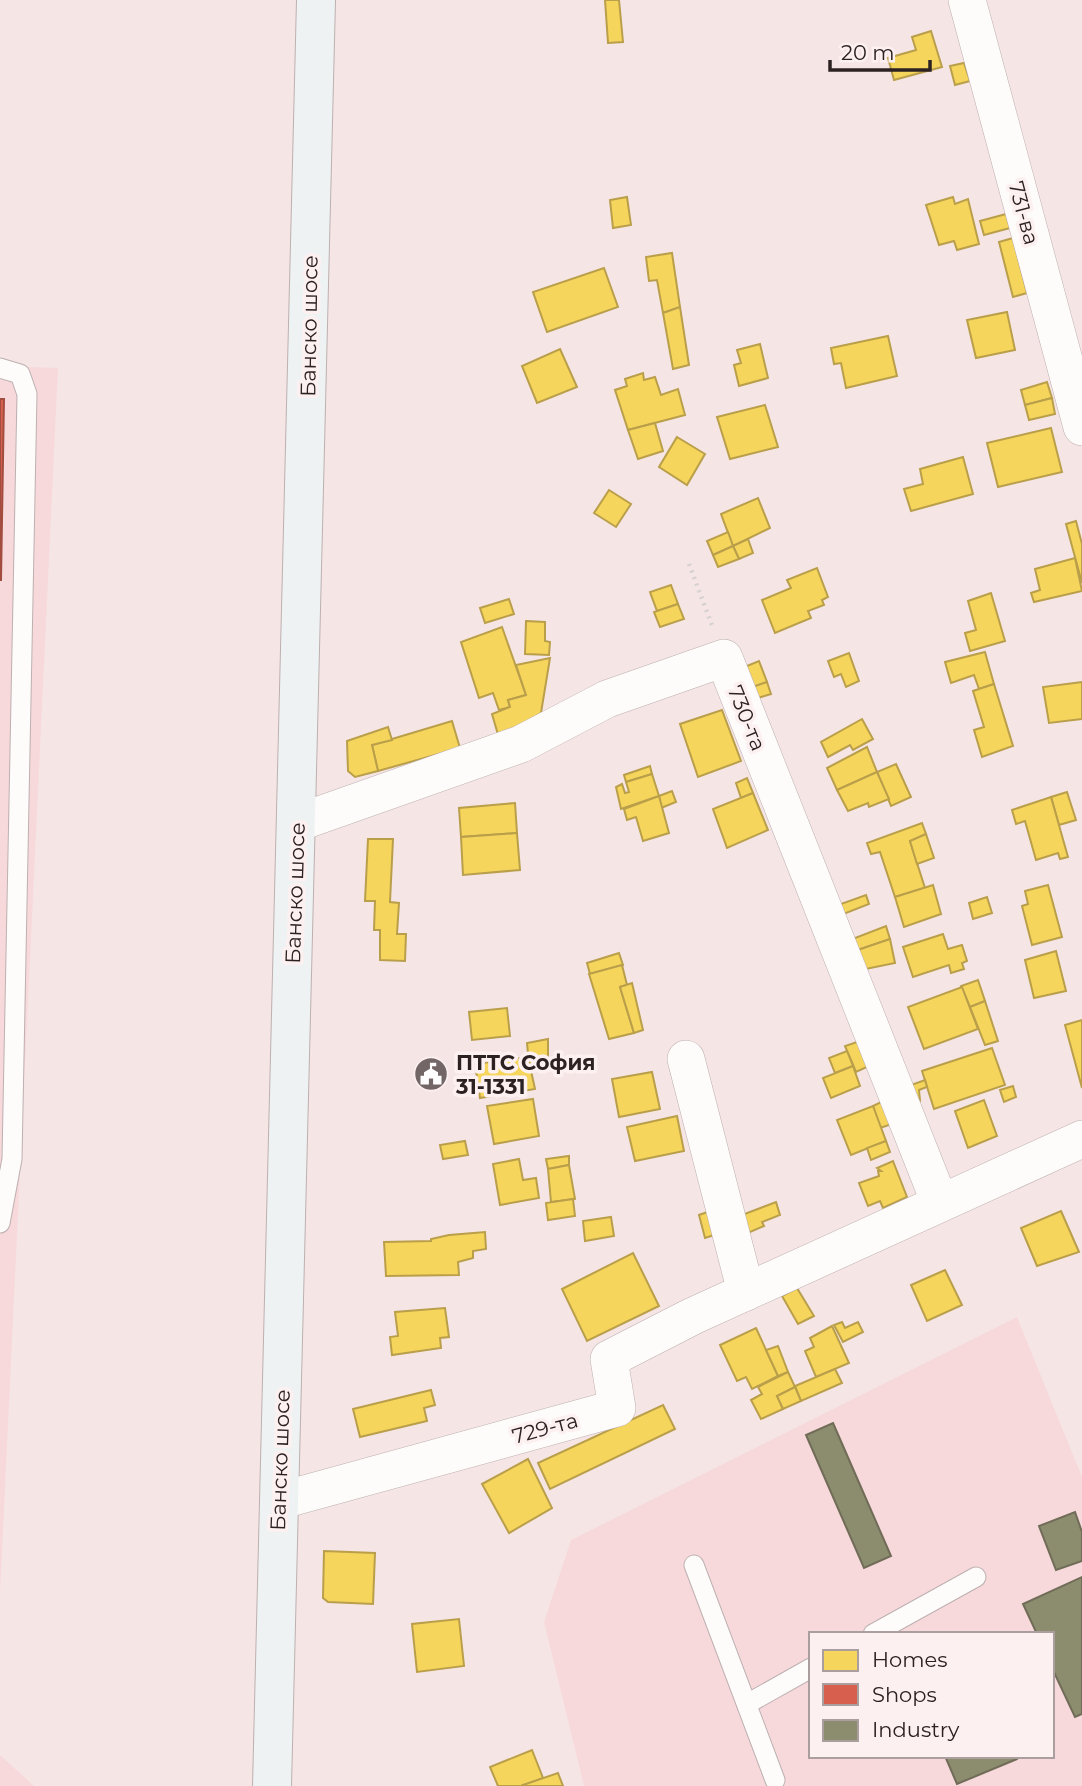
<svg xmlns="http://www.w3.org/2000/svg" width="1082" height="1786" viewBox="0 0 1082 1786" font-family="Montserrat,sans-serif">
	<rect width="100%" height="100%" fill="#f6e5e5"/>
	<g fill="#f7d9db" fill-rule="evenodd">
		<polygon points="0,366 58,368 0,1593"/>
		<path d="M1017 1317 1082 1477V1786H584L544 1622 571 1540ZM811 1634H1052V1756H811Z"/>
		<polygon points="0,1755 34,1786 0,1786"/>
	</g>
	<g fill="#f6d55c" stroke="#ba9f4b" stroke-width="2">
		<polygon points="605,0 619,0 623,42 608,43"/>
		<polygon points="931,31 942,67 894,80 888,58 916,50 912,37"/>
		<polygon points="964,63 970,81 955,85 950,66"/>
		<polygon points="627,197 631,225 613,228 610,200"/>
		<polygon points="953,197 955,204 968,199 979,244 957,250 954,241 939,245 926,205"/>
		<polygon points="1006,214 1010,228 984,235 980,221"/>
		<polygon points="1013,238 1027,293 1013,297 999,242"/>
		<polygon points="672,253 680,307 663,313 657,280 649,281 646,257"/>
		<polygon points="604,268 618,307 547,332 533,292"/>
		<polygon points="680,307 689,365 673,369 663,313"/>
		<polygon points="1007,312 1015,350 976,358 967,320"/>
		<polygon points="888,336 897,376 846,388 841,363 834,364 831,348"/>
		<polygon points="760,344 768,378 739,386 734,365 741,363 737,350"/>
		<polygon points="560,349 577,387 537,403 522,366"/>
		<polygon points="643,373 644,380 655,377 661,395 678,389 685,415 628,430 615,390 627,386 625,379"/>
		<polygon points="1047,382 1052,398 1025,405 1021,390"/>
		<polygon points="1052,398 1055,414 1029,420 1025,405"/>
		<polygon points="765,405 778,447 730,459 717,417"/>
		<polygon points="655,423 663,451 638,459 628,430"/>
		<polygon points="1051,428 1062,472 998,487 987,443"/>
		<polygon points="677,437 705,454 687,485 659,467"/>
		<polygon points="963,457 973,494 911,511 904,489 923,484 920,469"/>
		<polygon points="609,490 631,504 616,527 594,513"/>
		<polygon points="758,498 770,528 733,546 721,514"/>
		<polygon points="1076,521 1082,544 1082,583 1066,524"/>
		<polygon points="728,532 733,546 713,555 707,541"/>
		<polygon points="748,539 753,553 739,559 733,546"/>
		<polygon points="733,546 739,559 718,567 713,555"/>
		<polygon points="1075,558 1082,591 1034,602 1031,593 1040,590 1035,569"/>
		<polygon points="817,568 828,597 822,600 824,605 808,611 811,618 775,633 762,600 791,588 787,580"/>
		<polygon points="671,585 678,604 657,611 650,592"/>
		<polygon points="991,593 1005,641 970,651 965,633 976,630 968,601"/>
		<polygon points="509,599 514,614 485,623 480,608"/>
		<polygon points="678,604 684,619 660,627 654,612"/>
		<polygon points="526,621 545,622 545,641 550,642 549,655 525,654"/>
		<polygon points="502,627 526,695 508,700 510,707 499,710 493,693 479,698 461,642"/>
		<polygon points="985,652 994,684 979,689 974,675 951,683 945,662"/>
		<polygon points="849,653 859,681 846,687 841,674 834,677 828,661"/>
		<polygon points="550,658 541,713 499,738 492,714 510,707 508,700 526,695 516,665"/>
		<polygon points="759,661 767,682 744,690 737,670"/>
		<polygon points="767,682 771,694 748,701 744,690"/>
		<polygon points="1082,682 1082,719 1049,723 1043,687"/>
		<polygon points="994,684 1013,746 982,757 974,730 984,727 973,691"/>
		<polygon points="722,710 741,761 698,777 680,724"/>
		<polygon points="862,719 873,739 853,750 850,745 828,757 821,742"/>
		<polygon points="452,721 460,748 378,771 372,745"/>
		<polygon points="388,727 392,740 372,745 378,771 355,777 348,771 347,741"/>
		<polygon points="867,747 877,772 837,790 827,768"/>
		<polygon points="896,764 911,797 891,806 877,772"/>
		<polygon points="650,766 652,774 626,782 624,775"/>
		<polygon points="877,772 889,799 869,807 868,803 848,811 837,790"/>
		<polygon points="652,774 659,796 621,809 616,787 622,784 625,793 629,792 626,782"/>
		<polygon points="747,778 753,793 741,798 736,783"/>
		<polygon points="672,791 676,802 661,808 659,796"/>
		<polygon points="1067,792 1076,820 1059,825 1051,797"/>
		<polygon points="753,793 768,830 727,848 713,809"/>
		<polygon points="659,796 669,833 643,841 636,817 627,820 624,809"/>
		<polygon points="1051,797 1068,857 1060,859 1058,853 1036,860 1025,821 1016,824 1012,810"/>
		<polygon points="515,803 517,833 461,837 459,808"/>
		<polygon points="922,823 926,834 910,841 925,888 895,897 880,852 871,854 867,843"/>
		<polygon points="517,833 520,870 463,875 461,837"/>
		<polygon points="926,834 934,858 917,864 910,841"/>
		<polygon points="368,839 393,839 390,902 399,903 397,934 406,934 405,961 380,960 380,930 374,930 375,901 365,901"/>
		<polygon points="933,885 941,914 904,927 895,897"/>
		<polygon points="1048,885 1062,937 1032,945 1022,906 1028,904 1025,891"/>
		<polygon points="866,895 869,904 841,915 838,905"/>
		<polygon points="987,897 992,913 973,919 969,903"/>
		<polygon points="886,926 890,939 846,954 842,943"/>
		<polygon points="943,934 948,949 962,945 967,961 962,963 964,969 951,973 949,965 913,977 903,947"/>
		<polygon points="890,939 895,963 861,970 846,954"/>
		<polygon points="1056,951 1066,991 1034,998 1025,960"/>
		<polygon points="619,953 623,965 590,974 587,963"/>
		<polygon points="622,965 627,985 620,987 634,1033 609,1039 589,974"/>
		<polygon points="978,980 985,1001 970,1007 961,986"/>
		<polygon points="632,983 643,1030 634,1033 620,987"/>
		<polygon points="962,987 978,1029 924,1049 908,1007"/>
		<polygon points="985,1001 998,1041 985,1045 970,1007"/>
		<polygon points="507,1008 510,1036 472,1040 469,1012"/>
		<polygon points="1082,1020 1082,1088 1065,1025"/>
		<polygon points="548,1039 548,1062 529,1064 527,1043"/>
		<polygon points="860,1041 869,1066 856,1072 845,1046"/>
		<polygon points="992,1048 1005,1085 934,1109 922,1071"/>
		<polygon points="847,1051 853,1066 835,1073 829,1058"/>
		<polygon points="528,1057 535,1089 480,1098 475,1064"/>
		<polygon points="853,1066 860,1086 831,1098 823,1078"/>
		<polygon points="652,1072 660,1109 619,1117 612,1079"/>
		<polygon points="925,1080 927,1087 919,1090 920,1101 907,1107 900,1089"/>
		<polygon points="1013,1086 1016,1097 1004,1102 1000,1090"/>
		<polygon points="533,1099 539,1136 494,1144 487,1106"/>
		<polygon points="885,1100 895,1123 880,1128 873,1106"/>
		<polygon points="984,1100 997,1136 968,1148 955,1111"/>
		<polygon points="873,1106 886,1141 851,1155 837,1120"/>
		<polygon points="677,1116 684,1151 635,1161 627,1127"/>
		<polygon points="465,1141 468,1155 443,1159 440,1145"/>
		<polygon points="886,1141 890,1152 871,1160 867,1148"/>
		<polygon points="569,1156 569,1165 548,1169 546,1159"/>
		<polygon points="519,1159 523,1180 536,1178 539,1198 500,1205 493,1164"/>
		<polygon points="893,1161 907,1197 883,1208 880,1201 868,1206 859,1183 879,1176 878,1171 881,1171 877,1168"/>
		<polygon points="569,1165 575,1199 551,1202 548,1169"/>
		<polygon points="573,1199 575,1216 548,1220 546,1203"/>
		<polygon points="776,1202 780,1215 762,1222 764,1226 741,1236 734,1218"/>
		<polygon points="710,1211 717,1234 705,1238 699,1215"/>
		<polygon points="1061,1211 1079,1252 1037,1266 1021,1228"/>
		<polygon points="611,1217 614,1236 585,1241 583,1221"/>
		<polygon points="485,1232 486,1249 473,1251 473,1258 458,1262 459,1275 386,1276 384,1242 431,1241 431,1239 449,1235"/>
		<polygon points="633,1253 659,1306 587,1341 562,1289"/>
		<polygon points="945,1270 962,1305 927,1321 911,1285"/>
		<polygon points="797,1288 814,1316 798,1324 782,1296"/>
		<polygon points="445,1308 449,1337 440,1338 441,1348 392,1355 390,1337 398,1336 395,1312"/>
		<polygon points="842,1322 845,1328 858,1322 863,1332 843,1342 834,1325"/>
		<polygon points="832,1326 849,1363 816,1377 805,1351 814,1347 810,1338"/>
		<polygon points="756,1328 778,1376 752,1389 746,1377 737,1381 720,1345"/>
		<polygon points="778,1346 788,1372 778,1376 766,1350"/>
		<polygon points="835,1369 842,1383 801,1401 795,1386"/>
		<polygon points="788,1372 795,1387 777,1396 783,1409 761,1419 751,1400 762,1394 758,1387"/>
		<polygon points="795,1387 801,1401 783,1409 777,1396"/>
		<polygon points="431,1390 435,1405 424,1408 427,1421 360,1437 353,1409"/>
		<polygon points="663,1405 675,1429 550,1489 538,1463"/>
		<polygon points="528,1459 552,1508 509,1533 482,1484"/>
		<polygon points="324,1551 375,1553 373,1604 328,1602 323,1598"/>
		<polygon points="459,1619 464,1666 417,1672 412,1624"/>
		<polygon points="532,1750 543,1778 522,1786 498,1786 490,1767"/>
		<polygon points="558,1773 563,1786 524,1786 523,1785"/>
	</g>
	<polygon fill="#d6604d" stroke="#a34d40" stroke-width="2" points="0,399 4,399 1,580 0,580"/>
	<g fill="#8c8c6e" stroke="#706c57" stroke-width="2">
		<polygon points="833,1423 891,1556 864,1568 806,1435"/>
		<polygon points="1075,1512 1082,1532 1082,1561 1056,1570 1039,1526"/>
		<polygon points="1082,1577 1082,1714 1075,1717 1052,1668 1052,1634 1037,1634 1023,1604"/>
		<polygon points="945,1756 1016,1756 1017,1759 957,1784"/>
	</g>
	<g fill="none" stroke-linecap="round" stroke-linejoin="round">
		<g stroke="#bdb0b0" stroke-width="21">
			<g id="lane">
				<polyline points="0,368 20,374 27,394 12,1159 0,1223"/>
				<polyline points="694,1565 775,1780"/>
				<polyline points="873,1634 976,1577"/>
				<polyline points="747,1704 811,1668"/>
			</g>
		</g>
		<g stroke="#bdb0b0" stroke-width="38">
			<g id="street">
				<polyline points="967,0 1082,427"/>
				<polyline points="297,823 521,744 607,699 724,658 940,1203"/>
				<polyline points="686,1059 746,1292"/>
				<polyline points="279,1501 617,1408 609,1359 693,1316 1082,1139"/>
			</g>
		</g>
		<g stroke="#bdb0b0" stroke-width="40">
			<polyline id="secondary" points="272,1786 316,0"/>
		</g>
		<polyline stroke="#d6d1d1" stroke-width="4.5" stroke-dasharray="2 5" stroke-linecap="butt" points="689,564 713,628"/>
		<use href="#lane" stroke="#fefbfb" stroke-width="19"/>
		<use href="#street" stroke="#fefbfb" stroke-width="37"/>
		<use href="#secondary" stroke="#eef2f3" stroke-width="38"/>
	</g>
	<defs>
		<g id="civic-disc" transform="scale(1.75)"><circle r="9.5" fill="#736666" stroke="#fdf0f1"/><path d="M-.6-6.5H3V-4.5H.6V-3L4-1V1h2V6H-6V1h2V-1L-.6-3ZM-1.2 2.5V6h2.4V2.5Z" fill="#fff"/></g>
	</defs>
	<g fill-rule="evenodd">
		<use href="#civic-disc" x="431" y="1074"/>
	</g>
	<g text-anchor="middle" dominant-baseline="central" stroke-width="7" stroke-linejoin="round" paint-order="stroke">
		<g font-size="21" fill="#2d2222" stroke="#fdf0f1">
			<text transform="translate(1024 213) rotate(75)">731-ва</text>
			<text transform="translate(309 326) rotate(-89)">Банско шосе</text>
			<text transform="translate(747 718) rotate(68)">730-та</text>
			<text transform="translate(295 893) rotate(-88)">Банско шосе</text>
			<text transform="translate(545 1428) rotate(-15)">729-та</text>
			<text transform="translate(280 1460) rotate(-88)">Банско шосе</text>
		</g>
		<g font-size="21" font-weight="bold" fill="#2d2222" stroke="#fdf0f1" text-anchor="start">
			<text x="456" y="1062">ПТТС София<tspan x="456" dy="24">31-1331</tspan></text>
		</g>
	</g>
	<rect x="809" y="1632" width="245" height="126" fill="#fdf0f1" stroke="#aa9e9e" stroke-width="2"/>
	<rect x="823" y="1650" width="35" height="21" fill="#f6d55c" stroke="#aa9e9e" stroke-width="2"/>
	<text x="872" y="1667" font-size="21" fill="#2d2222">Homes</text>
	<rect x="823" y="1684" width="35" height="21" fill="#d6604d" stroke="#aa9e9e" stroke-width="2"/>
	<text x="872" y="1702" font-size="21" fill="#2d2222">Shops</text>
	<rect x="823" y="1720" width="35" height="21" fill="#8c8c6e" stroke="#aa9e9e" stroke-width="2"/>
	<text x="872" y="1737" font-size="21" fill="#2d2222">Industry</text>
	<path d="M830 60v10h100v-10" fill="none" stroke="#2d2222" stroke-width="3.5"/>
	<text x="841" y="60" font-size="21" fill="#2d2222" stroke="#fdf0f1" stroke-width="5" paint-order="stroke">20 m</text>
</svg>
